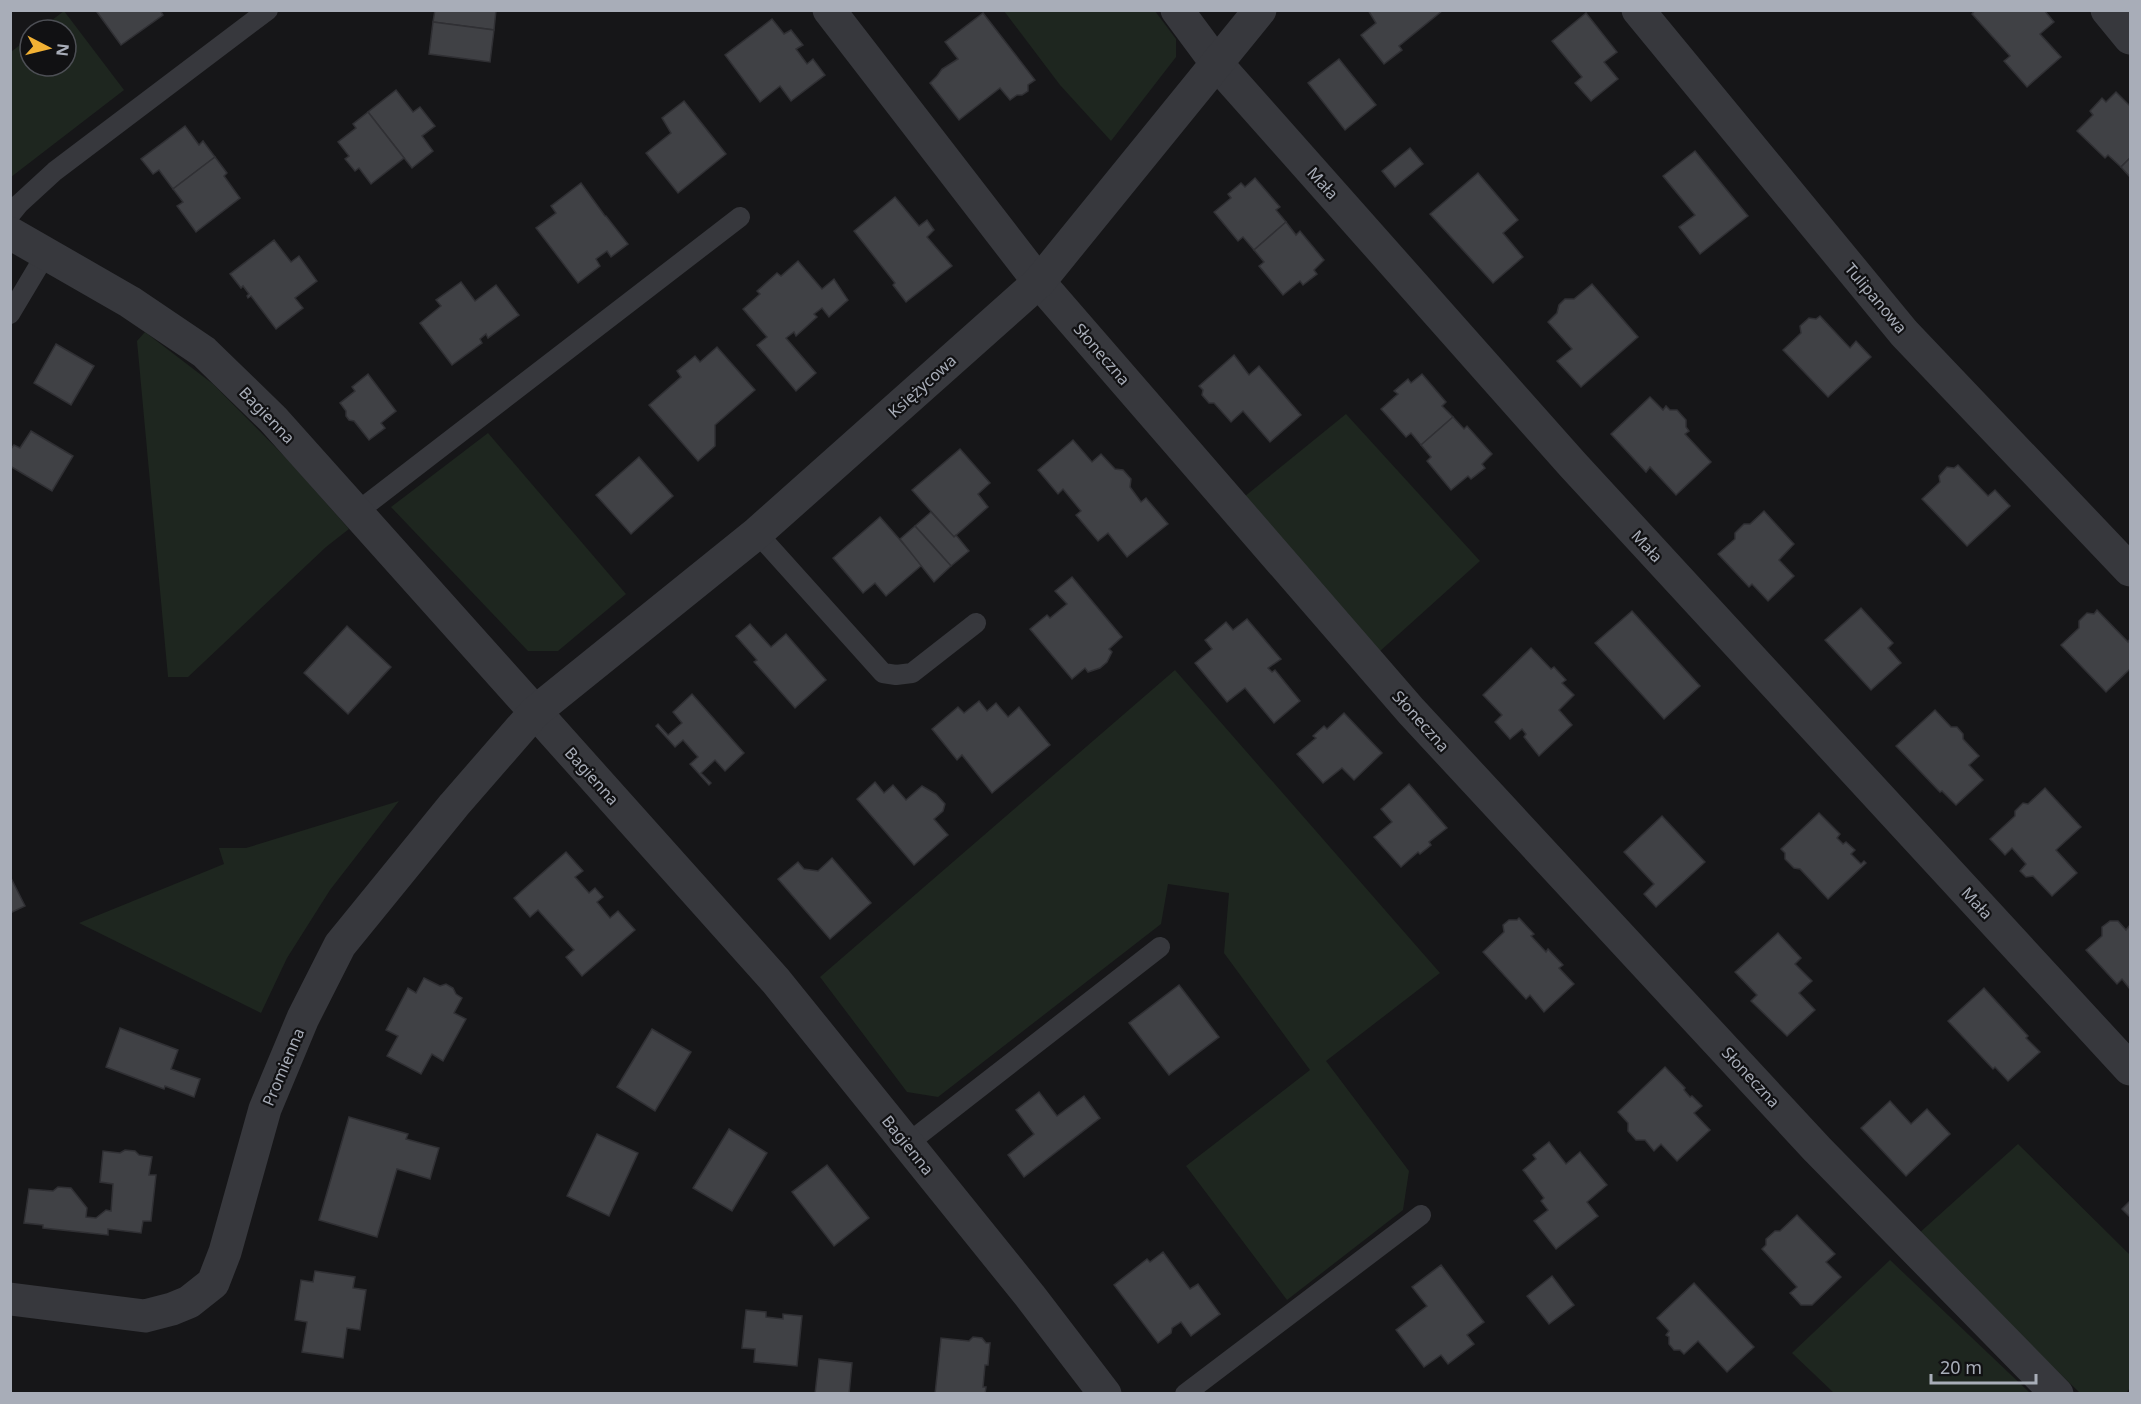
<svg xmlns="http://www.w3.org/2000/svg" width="2141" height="1404" viewBox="0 0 2141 1404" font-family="'Noto Sans',sans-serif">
	<rect width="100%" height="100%" fill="#161618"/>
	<g fill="#1e261f">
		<polygon points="64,11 124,90 11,177 11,52 30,37 30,66 66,66 66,30 39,30"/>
		<polygon points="1004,11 1155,11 1176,39 1176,57 1111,141 1060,85"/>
		<polygon points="145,332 213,384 291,463 349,529 326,547 188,677 168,677 137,341"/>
		<polygon points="1346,414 1480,561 1379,652 1244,497"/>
		<polygon points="488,433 626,594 558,651 528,651 391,507"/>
		<polygon points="1175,670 1440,973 1326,1061 1409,1171 1403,1210 1287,1300 1186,1166 1310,1070 1224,953 1229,893 1168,884 1161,924 938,1097 907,1092 820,977"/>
		<polygon points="399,801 330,890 287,958 261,1013 79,923 224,864 219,848 246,848"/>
		<polygon points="2018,1144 2130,1255 2130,1388 2126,1393 2080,1393 1917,1235"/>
		<polygon points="1890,1260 2030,1393 1834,1393 1792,1353"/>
	</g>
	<g fill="#404145" stroke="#303034" stroke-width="1.5">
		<polygon points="99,10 160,10 163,15 121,45 97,12"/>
		<polygon points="435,10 496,10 494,30 433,22"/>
		<polygon points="1368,10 1442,10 1442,11 1399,46 1402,50 1384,64 1361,35 1376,23"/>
		<polygon points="1975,10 2044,10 2054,22 2040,34 2061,57 2027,87 2004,61 2010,56 1972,14"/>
		<polygon points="983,13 1035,80 1028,85 1028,91 1022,95 1017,95 1010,100 1000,88 959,120 930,83 937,76 942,69 958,59 945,42"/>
		<polygon points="1586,13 1617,52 1604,62 1618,79 1591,101 1575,83 1582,77 1552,41"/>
		<polygon points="772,19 784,34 791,30 803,45 796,49 807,64 813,59 825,75 791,101 780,86 760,102 725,55"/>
		<polygon points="433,22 494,30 490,62 429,54"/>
		<polygon points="1339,59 1376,105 1345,130 1308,83"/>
		<polygon points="396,90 413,112 420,107 435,126 422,136 433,151 412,168 368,112"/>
		<polygon points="2116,92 2130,106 2130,158 2121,167 2108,155 2105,158 2077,131 2093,115 2090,111 2102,98 2106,102"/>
		<polygon points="684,101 726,154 678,193 646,153 671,133 662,118"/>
		<polygon points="368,112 404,158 371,184 359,168 355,171 345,159 349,156 338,142 356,128 353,124"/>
		<polygon points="185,126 199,145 203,141 215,157 173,189 159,170 153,174 141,159"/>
		<polygon points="1410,148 1423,164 1395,187 1382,171"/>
		<polygon points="1695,151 1748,216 1700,254 1679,227 1695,215 1663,176"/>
		<polygon points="215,157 227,173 224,176 240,198 196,232 177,206 183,202 173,189"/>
		<polygon points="2130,158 2130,177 2121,167"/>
		<polygon points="1478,173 1518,220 1503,233 1523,257 1493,283 1430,214"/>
		<polygon points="1255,178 1280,207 1276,210 1286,222 1254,250 1243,237 1238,241 1214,212 1231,198 1228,194 1241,183 1245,187"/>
		<polygon points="581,183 605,216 606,216 628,244 611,257 607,251 596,259 600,266 578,283 536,228 556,213 551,206"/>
		<polygon points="895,197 919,226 927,220 934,230 927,237 952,266 906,302 893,285 895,283 854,231"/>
		<polygon points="1286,222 1296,235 1300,231 1324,260 1314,270 1317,274 1303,285 1300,281 1283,295 1259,266 1264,262 1254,250"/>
		<polygon points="274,240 291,262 299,256 317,281 295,298 303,308 276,329 251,296 248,298 247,296 249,294 243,286 241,288 230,274"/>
		<polygon points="798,261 822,289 834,279 848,300 829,317 822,308 814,314 817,317 796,336 794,332 786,338 816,373 796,391 757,345 767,337 743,309 760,294 757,291 777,273 781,276"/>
		<polygon points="461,282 475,301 496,285 519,315 488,338 486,334 480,339 482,343 452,365 420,323 441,306 436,300"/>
		<polygon points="1592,284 1638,337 1581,387 1557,361 1572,349 1548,322 1557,313 1559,305 1565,299 1574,299"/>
		<polygon points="1820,316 1850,348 1856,341 1871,357 1828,397 1783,350 1801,333 1800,326 1809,318 1816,319"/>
		<polygon points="56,344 94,366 71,405 34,383"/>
		<polygon points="717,347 755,390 715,425 715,446 698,461 649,405 681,377 677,371 695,356 700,362"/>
		<polygon points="1234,355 1249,375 1259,366 1301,415 1270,442 1243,411 1231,422 1214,403 1209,403 1202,395 1203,390 1199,386"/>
		<polygon points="368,374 396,411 381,423 385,428 369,440 354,421 349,420 346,416 346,411 340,403 355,391 352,387"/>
		<polygon points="1422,374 1446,402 1442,406 1453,417 1421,445 1411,433 1406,437 1381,409 1398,394 1394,391 1408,379 1411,383"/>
		<polygon points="1650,397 1663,410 1666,406 1670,410 1677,410 1686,420 1686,427 1689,431 1685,434 1711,462 1676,495 1650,467 1646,472 1611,434"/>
		<polygon points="1453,417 1464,429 1467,426 1492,454 1482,464 1485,468 1471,479 1468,476 1451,490 1427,461 1431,457 1421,445"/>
		<polygon points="31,431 73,456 52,491 10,466 10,450 14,445 20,448"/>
		<polygon points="1073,440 1092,462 1101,454 1115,469 1123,470 1131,479 1130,487 1141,502 1146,498 1168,524 1127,557 1108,533 1098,541 1076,515 1081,511 1063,489 1058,494 1038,470"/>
		<polygon points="960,449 990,483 978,494 988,507 954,537 912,490"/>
		<polygon points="639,457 673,496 631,534 596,495"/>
		<polygon points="1958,465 1988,496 1995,490 2010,506 1967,546 1922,499 1940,482 1939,476 1947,467 1954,468"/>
		<polygon points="1764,511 1794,544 1779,560 1794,576 1768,601 1752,584 1749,587 1718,554 1735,539 1735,533 1744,524 1750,524"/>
		<polygon points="931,512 954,537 956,535 969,551 951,566 915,526"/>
		<polygon points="880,517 922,565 886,596 875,583 863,593 833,558"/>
		<polygon points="915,526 951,566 934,582 900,539"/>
		<polygon points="1072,577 1122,637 1109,649 1112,652 1107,662 1100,668 1088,672 1085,668 1072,679 1030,629 1047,615 1050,618 1067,604 1055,591"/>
		<polygon points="1861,608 1893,643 1888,648 1901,663 1871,690 1825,640"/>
		<polygon points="2097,610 2128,642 2130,639 2130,669 2106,692 2061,645 2079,628 2079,621 2087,613 2094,614"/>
		<polygon points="1632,611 1700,686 1664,719 1595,643"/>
		<polygon points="1247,619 1281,659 1268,668 1272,672 1275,670 1300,701 1274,723 1245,688 1227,702 1195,663 1212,649 1205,640 1226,622 1233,630"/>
		<polygon points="750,624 771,647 786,634 826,680 795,708 754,662 757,660 736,636"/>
		<polygon points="347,626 391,667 348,714 304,673"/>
		<polygon points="1531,648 1551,669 1554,667 1566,680 1562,683 1574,695 1559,710 1572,725 1539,756 1524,737 1526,734 1522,729 1510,739 1495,722 1502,715 1483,695"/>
		<polygon points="692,694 744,753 725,771 715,760 701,773 711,783 709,785 690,764 698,757 683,740 675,747 656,726 658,724 668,735 682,723 673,712"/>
		<polygon points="979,701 987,711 996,703 1008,717 1019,707 1050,745 992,793 962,755 957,760 932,729 958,707 964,713"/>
		<polygon points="1935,710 1951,727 1957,727 1963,734 1963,739 1979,756 1969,765 1983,780 1956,805 1942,791 1940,792 1896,746"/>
		<polygon points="1344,713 1382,753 1354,780 1342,768 1323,783 1297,754 1316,738 1313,736 1324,726 1327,729"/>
		<polygon points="875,782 884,793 893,785 906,800 922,786 936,794 945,804 943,811 934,819 948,835 914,865 857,799"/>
		<polygon points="1409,784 1447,828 1429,842 1431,845 1420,854 1418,852 1401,867 1374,837 1392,822 1381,809"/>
		<polygon points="2045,788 2081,827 2056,850 2077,873 2052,896 2033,876 2026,877 2020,871 2026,864 2012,848 2005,855 1990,839 2015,816 2015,811 2023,803 2028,804"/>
		<polygon points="1819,813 1840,834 1837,838 1843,844 1846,842 1855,850 1851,854 1861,864 1864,861 1866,863 1828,899 1800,869 1794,868 1785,859 1785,853 1781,849"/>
		<polygon points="1662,816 1705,862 1656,907 1644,894 1654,884 1624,852"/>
		<polygon points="566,852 583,871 575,877 589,893 595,888 603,897 597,902 610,918 618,911 635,930 582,976 566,957 574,950 538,910 530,917 514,898"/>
		<polygon points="832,858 871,903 830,939 778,879 798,862 804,869 818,871"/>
		<polygon points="10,876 25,906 10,913"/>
		<polygon points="1519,918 1534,934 1531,936 1546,952 1548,949 1563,965 1559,968 1574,984 1544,1012 1530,995 1526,999 1483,952 1504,932 1503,925 1509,920 1517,920"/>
		<polygon points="2110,921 2118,921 2126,930 2130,925 2130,989 2122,979 2117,984 2086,950 2102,936 2102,927"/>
		<polygon points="1778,933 1801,958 1795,964 1812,981 1799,993 1815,1010 1787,1036 1751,1001 1757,995 1735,972"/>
		<polygon points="424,978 440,986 446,984 453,988 456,994 462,998 454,1013 466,1019 443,1061 432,1054 421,1074 387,1056 398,1036 386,1030 408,988 416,993"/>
		<polygon points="1179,985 1219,1037 1169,1075 1129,1023"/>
		<polygon points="1984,988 2028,1036 2026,1038 2040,1052 2008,1081 1995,1067 1993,1069 1948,1021"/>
		<polygon points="120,1028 178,1050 171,1069 200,1079 194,1097 165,1086 164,1089 106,1067"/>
		<polygon points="652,1029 691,1052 655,1111 617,1087"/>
		<polygon points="1665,1067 1685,1088 1684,1090 1690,1097 1692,1096 1702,1106 1694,1113 1710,1130 1677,1161 1661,1144 1654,1151 1645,1140 1636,1140 1628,1131 1628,1123 1618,1112"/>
		<polygon points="1039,1092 1057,1116 1084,1096 1100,1118 1024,1177 1008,1155 1034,1134 1016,1110"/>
		<polygon points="1890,1101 1911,1124 1927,1109 1950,1134 1906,1176 1861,1128"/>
		<polygon points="349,1117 408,1134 406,1139 439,1148 430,1179 397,1169 377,1237 319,1220"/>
		<polygon points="729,1129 767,1153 732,1211 693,1188"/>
		<polygon points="597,1134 638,1153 609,1216 567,1196"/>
		<polygon points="1549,1142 1566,1164 1580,1152 1607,1185 1587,1202 1598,1216 1556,1249 1534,1221 1548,1210 1541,1201 1544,1198 1523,1170 1536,1159 1533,1155"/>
		<polygon points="125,1150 135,1151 139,1155 152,1157 149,1175 156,1175 151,1221 143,1221 141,1233 108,1229 108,1235 43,1228 43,1225 24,1223 29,1189 53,1191 58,1187 71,1188 87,1208 86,1217 96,1218 106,1210 111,1211 113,1184 100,1182 103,1151 120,1153"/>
		<polygon points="827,1165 869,1218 834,1246 792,1192"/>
		<polygon points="2130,1201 2130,1217 2122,1209"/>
		<polygon points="1797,1215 1835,1254 1826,1262 1841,1277 1812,1305 1801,1305 1790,1293 1797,1287 1762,1249 1766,1245 1766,1239 1775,1231 1780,1231"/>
		<polygon points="1163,1252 1190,1289 1198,1284 1220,1314 1191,1336 1181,1322 1172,1328 1171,1333 1158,1343 1114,1285 1147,1259 1150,1262"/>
		<polygon points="1441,1265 1484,1322 1467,1335 1474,1344 1448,1364 1441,1355 1424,1367 1396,1330 1427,1306 1412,1287"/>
		<polygon points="315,1271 355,1277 353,1288 366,1290 360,1330 347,1328 343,1358 302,1352 307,1322 295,1320 301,1280 313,1282"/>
		<polygon points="1552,1276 1574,1305 1549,1324 1527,1296"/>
		<polygon points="1694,1283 1754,1347 1727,1372 1698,1341 1684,1354 1680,1350 1674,1350 1669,1344 1669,1337 1666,1335 1669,1331 1657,1318"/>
		<polygon points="746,1310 766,1312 766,1317 783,1319 783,1314 802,1316 797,1366 754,1362 755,1349 742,1348"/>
		<polygon points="973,1337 982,1338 986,1343 990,1343 988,1365 985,1365 983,1387 986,1387 985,1394 935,1394 941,1338 969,1341"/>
		<polygon points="819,1359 852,1363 849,1394 815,1394"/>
	</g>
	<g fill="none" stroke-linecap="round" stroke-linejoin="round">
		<g stroke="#37383d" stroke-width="20">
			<polyline points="10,215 19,204 55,171 268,10"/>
			<polyline points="10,314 47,252"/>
			<polyline points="357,512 740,217"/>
			<polyline points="757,533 883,673 896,675 912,673 976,623"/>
			<polyline points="907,1144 1160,947"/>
			<polyline points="1185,1394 1421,1215"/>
		</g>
		<g stroke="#37383d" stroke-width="33">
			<polyline points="829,10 1039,282 1411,711 1817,1149 2057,1394"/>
			<polyline points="1177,10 1217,64 1573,465 2130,1069"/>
			<polyline points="1638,10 1904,333 2130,570"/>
			<polyline points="2107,10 2130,38"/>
			<polyline points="10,233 130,302 204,352 273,419 776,981 1030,1296 1105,1394"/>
			<polyline points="10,1299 145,1316 172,1309 189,1302 213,1283 225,1252 265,1109 303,1018 340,945 454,805 535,712 757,533 1039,282 1260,10"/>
		</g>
	</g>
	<g text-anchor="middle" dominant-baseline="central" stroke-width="4.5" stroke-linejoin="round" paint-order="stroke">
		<g font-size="16" fill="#a8adb8" stroke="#111113">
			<text transform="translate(1323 183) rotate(48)">Mała</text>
			<text transform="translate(1876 298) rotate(50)">Tulipanowa</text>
			<text transform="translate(1102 354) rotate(49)">Słoneczna</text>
			<text transform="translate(922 386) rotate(-42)">Księżycowa</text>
			<text transform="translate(267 415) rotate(46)">Bagienna</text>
			<text transform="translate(1647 546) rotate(47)">Mała</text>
			<text transform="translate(1421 721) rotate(48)">Słoneczna</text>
			<text transform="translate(592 776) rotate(48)">Bagienna</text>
			<text transform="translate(1977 903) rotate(47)">Mała</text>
			<text transform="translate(283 1067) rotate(-67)">Promienna</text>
			<text transform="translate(1751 1077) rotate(47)">Słoneczna</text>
			<text transform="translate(908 1145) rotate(51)">Bagienna</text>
		</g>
	</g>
	<rect width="2141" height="1404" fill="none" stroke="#a8adb8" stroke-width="24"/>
	<g transform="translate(48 48) rotate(97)"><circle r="28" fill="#111113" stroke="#4d4f55" stroke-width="1.5"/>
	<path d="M0-4.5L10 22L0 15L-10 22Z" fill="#f2b134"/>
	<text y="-9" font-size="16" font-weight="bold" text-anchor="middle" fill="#a8adb8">N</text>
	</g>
	<path d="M1931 1374v9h105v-9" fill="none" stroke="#a8adb8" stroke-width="3"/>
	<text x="1940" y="1374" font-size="18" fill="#a8adb8" stroke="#111113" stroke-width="4.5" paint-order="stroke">20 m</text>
</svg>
